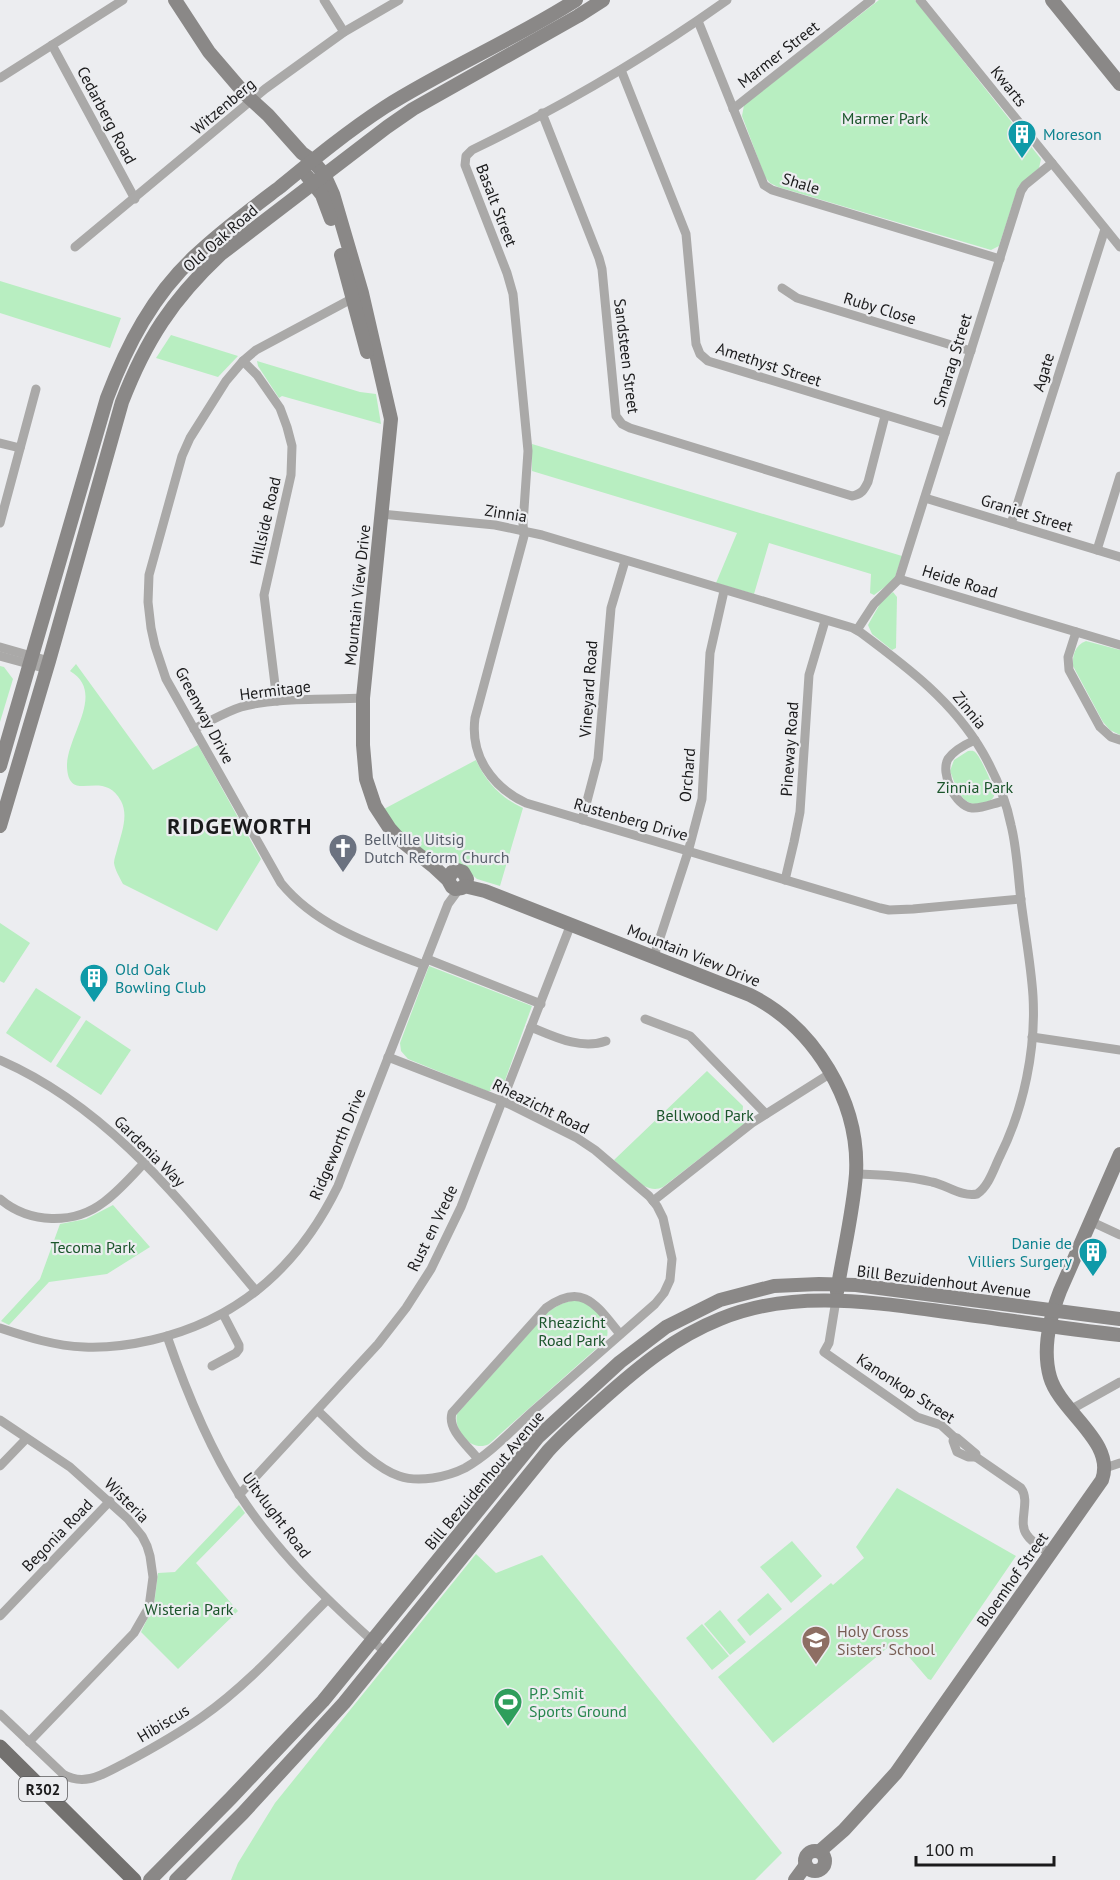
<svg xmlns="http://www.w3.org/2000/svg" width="1120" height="1880" viewBox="0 0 1120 1880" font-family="'PT Sans',sans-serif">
	<rect width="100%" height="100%" fill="#ecedf0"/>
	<g fill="#b8eec1">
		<polygon points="879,0 915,0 1041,159 1039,168 1018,187 999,246 991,250 778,187 770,183 765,177 742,116 744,105"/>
		<polygon points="0,281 121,318 110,348 0,313"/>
		<polygon points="171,335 238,356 218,377 156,358"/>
		<polygon points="257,361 360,392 376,394 381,424 282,396 279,398 258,366"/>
		<polygon points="532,444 902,556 894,580 874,595 870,593 871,574 769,543 754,594 716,583 737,533 532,471"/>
		<polygon points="893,592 897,597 896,648 892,650 872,634 868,625 881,602"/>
		<path d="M1086 641 1120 650V735L1110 730 1103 722 1073 666C1072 656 1075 645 1086 641Z"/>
		<path d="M76 664 153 770 198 745 261 859 217 931 123 884C120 878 115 870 114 863 114 859 116 854 117 850 121 834 129 816 121 801 103 767 69 806 67 767 66 736 107 693 70 671Z"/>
		<polygon points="0,666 4,667 13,679 0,722"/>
		<path d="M968 751C972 751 973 750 976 753 981 758 996 790 994 796 992 801 987 802 982 803 962 809 956 786 950 771L954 760Z"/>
		<path d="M476 760C486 782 501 798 523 808L500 886 477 879 460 864H447L426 854 398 829 384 809Z"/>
		<polygon points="0,923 30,943 4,983 0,981"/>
		<path d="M429 966 532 1006 504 1083C500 1090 495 1091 487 1091L408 1059 401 1051 400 1043Z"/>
		<polygon points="36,988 81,1017 51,1063 6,1033"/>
		<polygon points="86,1020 131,1050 101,1095 56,1066"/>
		<path d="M707 1071 743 1106 742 1119 745 1123 663 1187C645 1196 627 1171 614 1160Z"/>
		<polygon points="113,1205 150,1247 107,1274 49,1282 9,1325 1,1321 40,1279 60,1224 86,1219"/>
		<path d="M579 1300C594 1307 613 1322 606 1340L489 1444C472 1453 453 1431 457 1414L546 1314C556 1305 566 1301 579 1300Z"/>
		<polygon points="897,1488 1016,1556 931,1680 928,1679 898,1644 892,1644 773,1743 718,1677 831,1583 833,1585 864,1558 856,1547"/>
		<polygon points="239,1505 245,1513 196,1563 238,1611 178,1669 141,1632 154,1605 158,1573 175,1572"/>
		<polygon points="792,1541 822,1576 791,1603 760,1567"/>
		<polygon points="476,1554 496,1573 542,1555 782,1853 755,1880 231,1880 238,1863 275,1803"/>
		<polygon points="768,1593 782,1609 750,1636 737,1620"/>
		<polygon points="720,1610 746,1642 730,1655 704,1624"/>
		<polygon points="702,1624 729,1656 712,1670 686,1638"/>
	</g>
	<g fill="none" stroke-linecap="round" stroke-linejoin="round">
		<g stroke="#aaa9a8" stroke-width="9">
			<polyline points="324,0 344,32"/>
			<path d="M727 0C647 57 561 107 472 150L466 156 465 165 507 273 513 294 528 451 523 524 524 536 475 718C470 756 492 787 526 803L880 908 889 910 913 909 1021 899"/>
			<polyline points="920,0 1120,247"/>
			<polyline points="698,21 764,185 772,190 1000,259"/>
			<polyline points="52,45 135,199"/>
			<polyline points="621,70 686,234 696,344 700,354 708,361 945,433"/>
			<polyline points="0,78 123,0"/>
			<polyline points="733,109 871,0"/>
			<path d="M542 113 599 258 602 269 616 416 622 424 630 428 852 496C862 494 864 490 868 482L885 416"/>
			<polyline points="75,247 265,89 344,32 399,0"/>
			<polyline points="782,288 797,298 971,351"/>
			<path d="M357 296 256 350 243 361 226 381 190 438 182 456 149 575 148 602 151 628 155 646 166 679 281 883C317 927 373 945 424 965"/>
			<polyline points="243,361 257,375 280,408 287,427 292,446 291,475 264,595 277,701"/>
			<polyline points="0,443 20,448"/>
			<polyline points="925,498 1120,557"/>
			<path d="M381 514 495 525 542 535 853 628 860 632C907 667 953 701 983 753 995 774 1006 800 1011 825 1017 849 1018 876 1021 901 1025 933 1031 965 1033 996 1036 1049 1024 1108 1000 1156 994 1168 989 1186 977 1194 961 1197 947 1185 932 1182 908 1176 880 1175 856 1174"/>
			<polyline points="0,523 36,389"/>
			<polyline points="1011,524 1105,229"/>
			<polyline points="1097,550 1120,476"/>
			<polyline points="899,579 1021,191 1025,185 1052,163"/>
			<polyline points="857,630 874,604 899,579 1120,645"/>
			<polyline points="1076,632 1068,657 1069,670 1100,727 1111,737 1120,740"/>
			<polyline points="0,647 49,661"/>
			<polyline points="0,656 47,669"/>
			<path d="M194 729C209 722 225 712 241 707 275 697 327 700 363 698"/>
			<path d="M975 740C966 744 954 750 948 759 940 773 955 806 972 808 982 809 994 803 1004 801"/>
			<polyline points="582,820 598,759 611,608 625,561"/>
			<polyline points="785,880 794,842 800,812 809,675 825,621"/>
			<polyline points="654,956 688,852 702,799 710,653 724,591"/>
			<polyline points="427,959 541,1004"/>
			<polyline points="645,1019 690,1036 766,1114"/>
			<path d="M531 1027C555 1037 581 1050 606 1041"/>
			<polyline points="1032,1037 1120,1050"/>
			<path d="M0 1060C110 1108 181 1202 256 1291"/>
			<path d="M0 1199C29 1224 74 1225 104 1202 119 1191 132 1176 145 1162"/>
			<polyline points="653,1201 752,1123 831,1073"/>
			<polyline points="1090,1221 1120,1235"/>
			<path d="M836 1300 829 1343 824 1352 917 1417 941 1425 954 1437 957 1438 976 1454V1457L1021 1488C1031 1502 1017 1522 1027 1535 1032 1543 1043 1548 1050 1554"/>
			<path d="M0 1328C27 1337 55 1346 84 1347 107 1348 130 1345 152 1340 239 1320 299 1266 338 1186L448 904 459 889"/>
			<path d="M167 1336C186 1391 208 1446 239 1494 279 1555 332 1605 385 1652"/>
			<polyline points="212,1366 236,1353 239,1349 239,1345 223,1314"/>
			<polyline points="1070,1410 1120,1382"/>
			<path d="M318 1411C340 1431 372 1467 399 1476 419 1483 447 1477 465 1468 490 1454 511 1431 532 1412 573 1376 614 1340 655 1304L664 1293 670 1280 672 1259 663 1218 657 1206 649 1196 595 1150 577 1138 509 1104 388 1057"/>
			<polyline points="0,1420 70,1467 128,1519 142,1536 147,1546 150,1556 153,1577 149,1607 134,1633 29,1742"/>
			<polyline points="954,1437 953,1441 957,1452 968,1457 976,1457"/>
			<path d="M478 1459C468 1446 447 1430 452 1413L546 1308C583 1281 597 1306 620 1334"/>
			<polyline points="0,1466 26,1439"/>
			<polyline points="1105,1468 1120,1463"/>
			<polyline points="239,1495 378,1344 406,1308 431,1269 461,1207 571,924"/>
			<polyline points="0,1616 110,1501"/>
			<path d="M0 1714 63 1774C86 1788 106 1772 127 1762 153 1748 178 1734 202 1717 249 1684 287 1640 327 1600"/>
		</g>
		<g stroke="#8a8887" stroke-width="14">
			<polyline points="175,0 209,52 245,94 268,115 302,153 312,160 324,174 333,194 362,293 391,419 363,698 363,745 366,779 375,806 390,829 399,839 433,866 448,880 452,887 455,889 462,888 466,884 467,879 463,872 457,870 452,872 448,880"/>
			<polyline points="1052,0 1120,84"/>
			<polyline points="307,176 322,195 331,219"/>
			<polyline points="341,255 367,352"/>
			<path d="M0 766 107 398C127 345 153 295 195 256 221 231 251 209 280 187 314 159 348 131 385 107 447 68 515 39 576 0"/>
			<path d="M0 826 49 661 122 402C146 340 172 300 221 254L387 127 413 109 578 16 603 0"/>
			<path d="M464 886 485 891 750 995C814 1027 860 1101 856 1174 853 1213 843 1253 837 1292"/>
			<circle cx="815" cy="1861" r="10"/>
			<path d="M820 1851 844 1830 896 1773 1102 1480C1116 1442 1060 1412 1050 1377 1042 1349 1050 1317 1060 1291L1120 1154"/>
			<polyline points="150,1880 231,1798 323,1701 538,1437 620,1362 666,1327 720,1300 774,1286 819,1284 856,1285 1120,1319"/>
			<path d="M176 1880 243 1813 344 1703 548 1451C565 1432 585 1415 604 1398 640 1366 675 1337 720 1319 797 1287 882 1304 962 1314 1015 1321 1067 1329 1120 1335"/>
			<polyline points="795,1880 806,1865"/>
		</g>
		<polyline stroke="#73716f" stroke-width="15" points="0,1747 134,1880"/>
	</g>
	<defs>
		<g id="building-pin" transform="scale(1.5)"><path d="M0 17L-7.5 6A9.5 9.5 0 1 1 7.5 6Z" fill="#0f9aa8" stroke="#ecedf0"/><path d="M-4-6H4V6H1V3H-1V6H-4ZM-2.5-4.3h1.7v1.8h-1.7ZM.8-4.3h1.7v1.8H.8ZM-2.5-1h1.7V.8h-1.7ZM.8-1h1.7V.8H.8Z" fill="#fff"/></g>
		<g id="church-pin" transform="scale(1.5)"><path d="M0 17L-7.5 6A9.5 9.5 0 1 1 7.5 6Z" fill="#6b7280" stroke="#ecedf0"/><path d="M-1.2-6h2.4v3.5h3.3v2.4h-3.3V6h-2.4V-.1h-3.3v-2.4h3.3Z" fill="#fff"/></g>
		<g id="school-pin" transform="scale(1.5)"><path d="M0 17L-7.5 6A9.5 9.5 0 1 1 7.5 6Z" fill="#8d6e63" stroke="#ecedf0"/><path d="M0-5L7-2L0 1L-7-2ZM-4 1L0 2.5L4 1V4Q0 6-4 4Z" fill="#fff"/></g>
		<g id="stadium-pin" transform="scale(1.5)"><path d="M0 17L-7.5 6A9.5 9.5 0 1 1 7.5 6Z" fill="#2e9e5b" stroke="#ecedf0"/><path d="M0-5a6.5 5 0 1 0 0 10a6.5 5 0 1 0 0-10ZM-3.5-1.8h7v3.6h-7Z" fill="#fff"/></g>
	</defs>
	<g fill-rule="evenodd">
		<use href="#building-pin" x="1022" y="134"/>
		<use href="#church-pin" x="343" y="848"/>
		<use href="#building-pin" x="94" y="978"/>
		<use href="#building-pin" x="1093" y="1252"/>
		<use href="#school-pin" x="816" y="1640"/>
		<use href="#stadium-pin" x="508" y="1702"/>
	</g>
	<g text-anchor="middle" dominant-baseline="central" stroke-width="4.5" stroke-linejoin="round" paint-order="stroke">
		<rect fill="#ecedf0" stroke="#59595b" stroke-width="1.5" x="19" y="1777" width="48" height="24" rx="4.5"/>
		<g font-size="15" font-weight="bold" fill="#1a1a1b">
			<text x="43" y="1789">R302</text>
		</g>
		<g font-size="16" fill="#1a1a1b" stroke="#ecedf0">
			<text transform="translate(778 54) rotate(-38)">Marmer Street</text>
			<text transform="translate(1009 86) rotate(51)">Kwarts</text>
			<text transform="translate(223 106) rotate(-40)">Witzenberg</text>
			<text transform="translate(107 115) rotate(62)">Cedarberg Road</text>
			<text transform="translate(801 183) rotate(17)">Shale</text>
			<text transform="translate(497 205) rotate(69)">Basalt Street</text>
			<text transform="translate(220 238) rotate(-41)">Old Oak Road</text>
			<text transform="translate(880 308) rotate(17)">Ruby Close</text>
			<text transform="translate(627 356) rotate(83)">Sandsteen Street</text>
			<text transform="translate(952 360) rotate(-73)">Smarag Street</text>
			<text transform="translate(769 364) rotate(18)">Amethyst Street</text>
			<text transform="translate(1043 372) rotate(-73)">Agate</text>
			<text transform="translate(506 513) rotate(9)">Zinnia</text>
			<text transform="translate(1027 513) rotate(17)">Graniet Street</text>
			<text transform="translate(265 521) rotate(-77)">Hillside Road</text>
			<text transform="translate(960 581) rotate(17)">Heide Road</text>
			<text transform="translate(357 595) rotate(-84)">Mountain View Drive</text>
			<text transform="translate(588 689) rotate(-86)">Vineyard Road</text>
			<text transform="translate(275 690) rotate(-7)">Hermitage</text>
			<text transform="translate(970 710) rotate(51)">Zinnia</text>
			<text transform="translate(205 715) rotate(62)">Greenway Drive</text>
			<text transform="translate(789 749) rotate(-86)">Pineway Road</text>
			<text transform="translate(687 775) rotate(-85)">Orchard</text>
			<text transform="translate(631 819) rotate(16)">Rustenberg Drive</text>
			<text transform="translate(694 955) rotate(22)">Mountain View Drive</text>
			<text transform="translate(541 1106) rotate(26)">Rheazicht Road</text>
			<text transform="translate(337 1144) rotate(-67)">Ridgeworth Drive</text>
			<text transform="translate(150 1151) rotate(45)">Gardenia Way</text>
			<text transform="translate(432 1228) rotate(-64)">Rust en Vrede</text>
			<text transform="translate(944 1281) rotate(7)">Bill Bezuidenhout Avenue</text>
			<text transform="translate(906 1388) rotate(33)">Kanonkop Street</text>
			<text transform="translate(484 1480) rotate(-50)">Bill Bezuidenhout Avenue</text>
			<text transform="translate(127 1500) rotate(45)">Wisteria</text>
			<text transform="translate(277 1515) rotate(53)">Uitvlught Road</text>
			<text transform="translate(57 1535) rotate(-46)">Begonia Road</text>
			<text transform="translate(1012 1579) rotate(-55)">Bloemhof Street</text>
			<text transform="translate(163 1723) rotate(-31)">Hibiscus</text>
		</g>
		<g font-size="16" fill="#1b552b" stroke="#ecedf0">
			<text x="885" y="118">Marmer Park</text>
			<text x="975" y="787">Zinnia Park</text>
			<text x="705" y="1115">Bellwood Park</text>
			<text x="93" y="1247">Tecoma Park</text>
			<text x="572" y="1322">Rheazicht<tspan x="572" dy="18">Road Park</tspan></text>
			<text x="189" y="1609">Wisteria Park</text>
		</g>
		<g font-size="16" fill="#0d838f" stroke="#ecedf0" text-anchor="start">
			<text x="1043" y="134">Moreson</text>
			<text x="115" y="969">Old Oak<tspan x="115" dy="18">Bowling Club</tspan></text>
			<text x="1072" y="1243" text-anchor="end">Danie de<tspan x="1072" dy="18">Villiers Surgery</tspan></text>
		</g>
		<g font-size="16" fill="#5b616d" stroke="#ecedf0" text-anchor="start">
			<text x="364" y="839">Bellville Uitsig<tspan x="364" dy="18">Dutch Reform Church</tspan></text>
		</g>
		<g font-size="16" fill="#785e54" stroke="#ecedf0" text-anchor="start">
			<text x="837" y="1631">Holy Cross<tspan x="837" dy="18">Sisters' School</tspan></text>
		</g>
		<g font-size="16" fill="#27864d" stroke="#ecedf0" text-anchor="start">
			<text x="529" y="1693">P.P. Smit<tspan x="529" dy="18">Sports Ground</tspan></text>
		</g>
		<g font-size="22" font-weight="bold" letter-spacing="1.5" fill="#1a1a1b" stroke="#ecedf0">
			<text x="240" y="826">RIDGEWORTH</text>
		</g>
	</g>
	<path d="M916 1856v9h138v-9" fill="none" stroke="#1a1a1b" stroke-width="3"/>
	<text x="925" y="1856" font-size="18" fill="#1a1a1b" stroke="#ecedf0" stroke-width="4.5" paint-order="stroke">100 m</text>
</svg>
